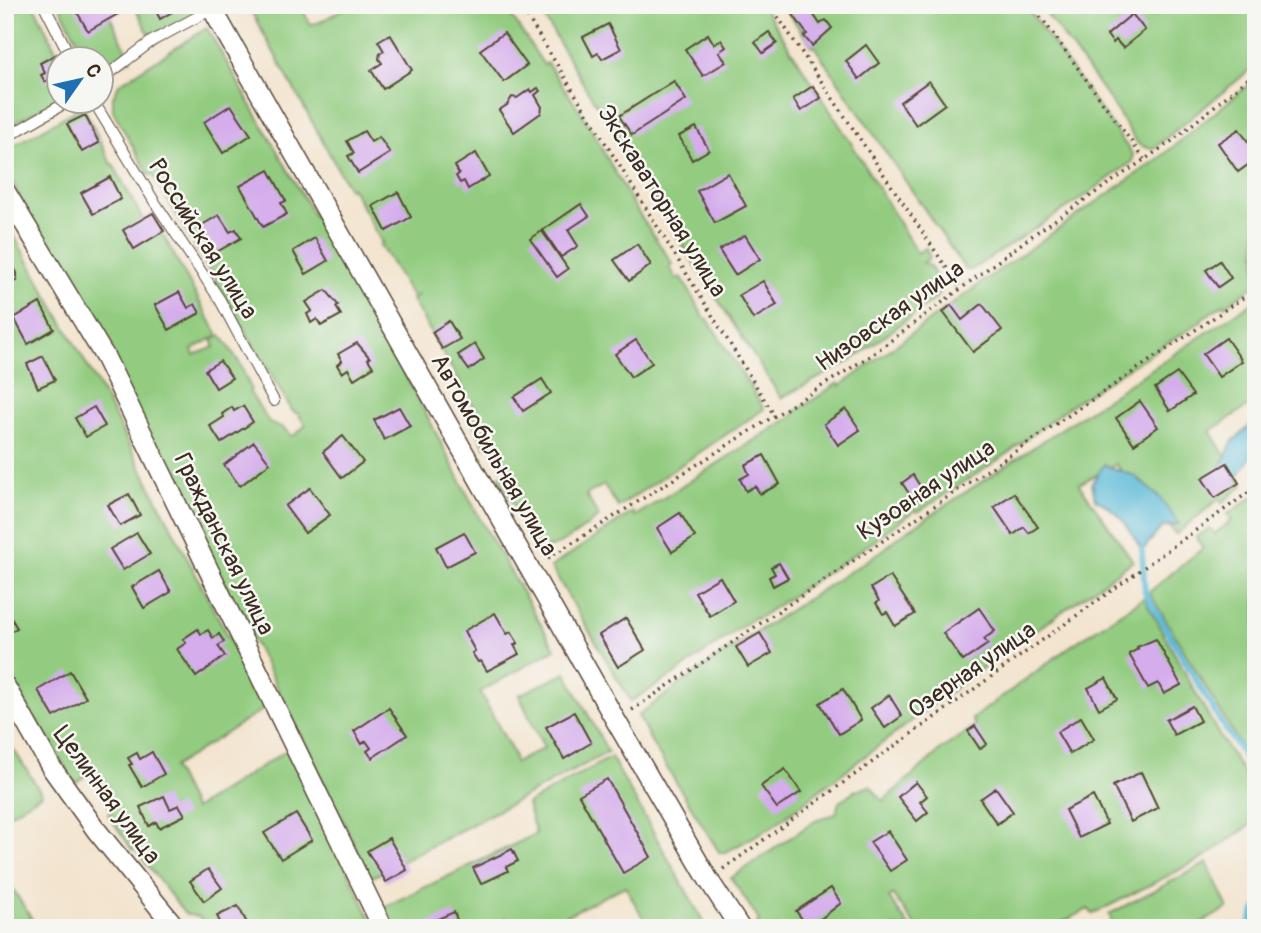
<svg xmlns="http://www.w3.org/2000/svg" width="1261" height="933" viewBox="0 0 1261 933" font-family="Pangolin,sans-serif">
	<rect width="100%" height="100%" fill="#f6f6f2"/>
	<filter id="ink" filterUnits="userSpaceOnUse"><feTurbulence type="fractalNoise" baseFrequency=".0143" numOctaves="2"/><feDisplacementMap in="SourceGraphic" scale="14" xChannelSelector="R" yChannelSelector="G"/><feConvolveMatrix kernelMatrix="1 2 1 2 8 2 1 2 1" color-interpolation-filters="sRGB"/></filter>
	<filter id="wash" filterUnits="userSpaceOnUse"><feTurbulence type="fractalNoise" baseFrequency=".00686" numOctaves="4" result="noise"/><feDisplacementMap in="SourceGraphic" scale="28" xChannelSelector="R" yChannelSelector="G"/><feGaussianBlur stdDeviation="1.57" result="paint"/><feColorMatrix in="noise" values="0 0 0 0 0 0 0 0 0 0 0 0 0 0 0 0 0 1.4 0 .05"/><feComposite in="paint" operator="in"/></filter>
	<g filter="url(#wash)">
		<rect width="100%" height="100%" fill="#f3e4ce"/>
		<g fill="#93cc80" stroke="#677b4f" stroke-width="2">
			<polygon points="5,5 34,5 60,59 59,98 5,128"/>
			<polygon points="59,5 104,5 131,59 109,71 102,58 87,59"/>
			<polygon points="134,5 194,5 199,15 154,44"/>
			<path d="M251 5H300L310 24 318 23 351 5H509L511 8 508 11 544 65 547 63 584 117 634 206 672 263 670 267 676 279 682 278 704 318H707L764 409 618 507 604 485 586 495 599 517C581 530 560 549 538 549L499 477 509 469 494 442 485 447 470 415 476 410 412 300 419 294 413 298 380 245 382 243 352 188 349 189 250 9Z"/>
			<polygon points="537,5 762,5 853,146 917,253 926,248 930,258 923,263 930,266 942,288 935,299 849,362 781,398 628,160 624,146 587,90"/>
			<polygon points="785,5 1025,5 1133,155 1132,162 1082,198 971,270 965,269 814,46 812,46 784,7"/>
			<polygon points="1040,5 1250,5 1256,12 1256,65 1154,148 1147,148 1138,144 1109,99"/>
			<polygon points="207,28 418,398 480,519 555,649 480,692 513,753 515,763 544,748 519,695 566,673 608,752 371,878 268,669 27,212 5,166 5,151 83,106 111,164 113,164 150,233 163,235 218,335 192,350 194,355 215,347 212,340 221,335 239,362 251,389 249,391 270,424 282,427 291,435 295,435 306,425 297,413 293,412 153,175 149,175 113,111 113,97 119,84"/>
			<polygon points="1256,79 1256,284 1225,306 1224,304 1201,319 1202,321 1075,402 1004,456 918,512 916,510 877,537 877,539 757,619 755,617 675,674 631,701 551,567 633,512 635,516 794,415 794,413 838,383 840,386 985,280 1158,159"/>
			<polygon points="5,220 102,392 214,610 267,707 173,767 194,809 289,749 375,928 209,928 199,917 185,914 135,849 132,850 108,814 112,811 90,773 75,783 18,690 5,661"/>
			<polygon points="1256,300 1256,401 1210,431 1243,485 1222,503 1219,499 1176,534 1116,464 1079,484 1133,561 967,679 770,828 726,852 719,852 653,745 638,715 720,656 883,550 901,535"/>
			<polygon points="1256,495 1256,766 1240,745 1149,592 1203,548 1196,537 1210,528 1215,534 1232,520 1228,514"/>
			<polygon points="1144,598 1216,730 1256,793 1256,821 1203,858 1093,914 1088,909 1052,928 917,928 893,895 889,898 910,928 760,928 757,922 759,920 731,878 818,819 836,814 839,802 855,790 859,790 870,786 883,801 942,749 975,726 972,719 1072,645"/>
			<polygon points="5,736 42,794 5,817"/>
			<polygon points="611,757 707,928 649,928 625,886 567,915 571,928 393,928 384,907 536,834 527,804"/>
			<polygon points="1207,863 1228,908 1192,928 1114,928 1109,914"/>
			<polygon points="9,883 35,924 29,928 5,928 5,885"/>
		</g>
		<g fill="#5abad8" stroke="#4a727b" stroke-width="2">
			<polygon points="1256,420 1256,457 1250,458 1235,481 1221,467 1232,442"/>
			<path d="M1104 465 1134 476 1159 497 1179 524 1161 528 1142 551C1128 527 1122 512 1095 499L1092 483Z"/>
		</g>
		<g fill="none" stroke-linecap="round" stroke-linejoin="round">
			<g stroke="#5abad8" stroke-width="6">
				<polyline points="1142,551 1145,593 1223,726 1256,774"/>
				<polyline points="1248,928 1256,909"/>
			</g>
		</g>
		<g id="blocks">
			<g fill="#d5adec">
				<polygon points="73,5 120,5 123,11 88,31"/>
				<polygon points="153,5 175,5 177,9 160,19"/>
				<polygon points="786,5 807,5 820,24 826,20 832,28 812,46 804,36 807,34"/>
				<polygon points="1132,14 1145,30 1123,48 1116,40 1113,43 1107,35"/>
				<polygon points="608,24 621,49 602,59 598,53 593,56 583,37"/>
				<polygon points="769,32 777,43 763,53 755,42"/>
				<polygon points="504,33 527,65 504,82 480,50"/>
				<polygon points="390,34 412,70 383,89 371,70 382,63 379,59 380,53 384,51 378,41"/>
				<polygon points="708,34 714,44 721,40 726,47 719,52 726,62 703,76 685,49"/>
				<polygon points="866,45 879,63 859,79 846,61"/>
				<polygon points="57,54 60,73 45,82 41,75 45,73 40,63"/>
				<polygon points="674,81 686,100 632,135 619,116"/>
				<polygon points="929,81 945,104 916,125 900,102"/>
				<polygon points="813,86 821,98 801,111 793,99"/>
				<polygon points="538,88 540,91 535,95 542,107 541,113 514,132 499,110 507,105 512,97 517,98 530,89 532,92"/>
				<polygon points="231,105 251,135 223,153 204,122"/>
				<polygon points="85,115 99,143 82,152 67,124"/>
				<polygon points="696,127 709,150 692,160 679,136"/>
				<polygon points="1239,129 1256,153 1256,159 1238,172 1218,143"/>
				<polygon points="364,131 371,142 379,137 390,153 358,173 348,156 354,153 347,141"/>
				<polygon points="476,153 489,176 468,189 464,181 460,183 456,176 459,174 455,166"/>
				<polygon points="269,170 286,201 281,203 287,214 263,227 240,186"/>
				<polygon points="728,173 746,206 715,223 697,191"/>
				<polygon points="110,177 121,199 93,214 81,193"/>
				<polygon points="398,192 411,217 386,231 373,206"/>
				<polygon points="581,204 589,216 568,230 578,246 561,257 543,230"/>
				<polygon points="153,213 164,231 134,249 123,230"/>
				<polygon points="219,215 230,232 236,229 241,238 213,254 197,228"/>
				<polygon points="542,231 568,269 557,277 530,239"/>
				<polygon points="745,235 760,259 735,275 719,250"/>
				<polygon points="315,238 328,261 306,274 293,251"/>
				<polygon points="637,244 651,265 629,281 614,260"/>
				<polygon points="5,251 17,273 17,281 5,287"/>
				<polygon points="1220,261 1231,278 1218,287 1206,270"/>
				<polygon points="763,281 777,305 753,319 739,295"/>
				<polygon points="326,290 338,305 336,307 341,315 321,326 317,319 311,323 307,314 312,311 306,302"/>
				<polygon points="179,292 188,308 195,304 200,313 169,330 155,305"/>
				<polygon points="40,303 54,329 28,344 14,318"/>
				<polygon points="982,304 1002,330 973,352 943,312 951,305 962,320"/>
				<polygon points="449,321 460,339 442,349 432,332"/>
				<polygon points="1226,338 1242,361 1219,377 1203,354"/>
				<polygon points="636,340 652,363 631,377 615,354"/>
				<polygon points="357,343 370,358 368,359 373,367 354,379 348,369 342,373 337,365 342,361 338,354"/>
				<polygon points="475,344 484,359 469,370 458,355"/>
				<polygon points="43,356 55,380 38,388 27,364"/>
				<polygon points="220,361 232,378 216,388 205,370"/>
				<polygon points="1177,373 1193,395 1170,411 1155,388"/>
				<polygon points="542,379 551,393 523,411 514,397"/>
				<polygon points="1140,401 1158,427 1134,444 1116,418"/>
				<polygon points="243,406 253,422 221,443 210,426 224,417 222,414 232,407 234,411"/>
				<polygon points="94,407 105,426 86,437 75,418"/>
				<polygon points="399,407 410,426 384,440 374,420"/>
				<polygon points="846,409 860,430 838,445 824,424"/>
				<polygon points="343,436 363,462 342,478 323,452"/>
				<polygon points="254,442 270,463 240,486 224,465"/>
				<polygon points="764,455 780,484 760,494 755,486 746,491 740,479 749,474 745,465"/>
				<polygon points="1227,463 1239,483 1215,498 1202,478"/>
				<polygon points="913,475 925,494 914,501 902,483"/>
				<polygon points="310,488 330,515 305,533 285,506"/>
				<polygon points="1014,493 1038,527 1029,533 1024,527 1013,535 994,507"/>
				<polygon points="129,494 140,515 120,526 108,505"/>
				<polygon points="680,513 695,537 672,552 657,528"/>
				<polygon points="464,532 475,552 446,567 436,547"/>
				<polygon points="137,533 150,554 123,570 110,549"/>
				<polygon points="779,563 788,578 773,586 769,577 775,574 771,567"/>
				<polygon points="159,571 171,592 144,608 132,587"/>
				<polygon points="890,576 915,614 895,626 887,612 883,614 876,603 879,601 871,588"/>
				<polygon points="720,577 734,601 710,616 695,592"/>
				<polygon points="5,608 17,628 5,635"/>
				<polygon points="979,608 995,631 984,639 988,644 963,661 943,633"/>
				<polygon points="495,613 507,634 511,632 518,643 514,645 519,654 487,671 481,661 478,662 472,653 475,651 464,631"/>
				<polygon points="626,618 645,650 618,667 599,635"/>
				<polygon points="198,629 201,634 208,630 213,638 219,634 224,642 218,646 225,656 196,677 177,649 186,643 183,639"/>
				<polygon points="760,633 772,653 748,667 736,647"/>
				<polygon points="1156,639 1181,685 1164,694 1158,683 1148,688 1129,654 1138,649 1137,647"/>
				<polygon points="70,671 86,698 54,717 38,690"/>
				<polygon points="1106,678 1117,699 1099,709 1088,688"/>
				<polygon points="843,689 861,720 839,734 820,703"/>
				<polygon points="889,695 902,716 885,728 871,708"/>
				<polygon points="1192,706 1200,721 1174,735 1166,720"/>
				<polygon points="389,708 407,735 372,758 367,751 371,748 366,741 362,744 354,731"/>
				<polygon points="574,712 591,743 564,759 546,727"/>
				<polygon points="1081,717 1094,739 1070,754 1057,732"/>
				<polygon points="975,726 987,744 980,749 968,731"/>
				<polygon points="152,752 164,774 142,787 129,765 132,764 128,758 137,753 140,759"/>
				<polygon points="785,769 801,792 777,808 761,786"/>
				<polygon points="1141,772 1158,808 1131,822 1113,786"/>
				<polygon points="607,779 651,857 623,873 579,795"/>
				<polygon points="916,782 927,796 920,802 928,812 917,821 898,797"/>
				<polygon points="996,788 1013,812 997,824 980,799"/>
				<polygon points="164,796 170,809 179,805 185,815 159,828 156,822 149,826 140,807"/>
				<polygon points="1093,796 1107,824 1079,838 1065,810"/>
				<polygon points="296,814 312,840 281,859 264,833"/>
				<polygon points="888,831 907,860 890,871 870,842"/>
				<polygon points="389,838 407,870 386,882 367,851"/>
				<polygon points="512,849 518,861 506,867 508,871 481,884 473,868"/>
				<polygon points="208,869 222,888 204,901 190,881"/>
				<polygon points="831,888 841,903 813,925 815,928 803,928 799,922 802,919 796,911"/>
				<polygon points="238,906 247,923 238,928 223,928 217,916"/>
				<polygon points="454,912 460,928 428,928 426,924"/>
				<polygon points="504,918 508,928 480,928"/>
			</g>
		</g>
	</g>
	<g filter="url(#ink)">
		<use href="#blocks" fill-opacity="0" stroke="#574638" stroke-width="2"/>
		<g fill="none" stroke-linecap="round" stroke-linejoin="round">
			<g stroke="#574638" stroke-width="12">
				<g id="service">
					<polyline points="44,5 72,60"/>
					<polyline points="102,79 152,41 212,9"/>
					<polyline points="94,102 154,201 220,300 274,401"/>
					<polyline points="5,138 67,102"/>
				</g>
			</g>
			<g stroke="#574638" stroke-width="22">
				<g id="minor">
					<polyline points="210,5 616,721 708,879 740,928"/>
					<polyline points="5,191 105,357 383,928"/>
					<polyline points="5,686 51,767 97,831 176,928"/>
				</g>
			</g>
			<g stroke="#574638" stroke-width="3.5" stroke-dasharray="2 5" stroke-linecap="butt">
				<polyline points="520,5 774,415"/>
				<polyline points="770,5 960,288"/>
				<polyline points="1032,5 1144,159"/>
				<polyline points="548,558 870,356 1037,232 1172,141 1256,72"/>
				<polyline points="632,710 1256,289"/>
				<polyline points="723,869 1256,487"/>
			</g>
			<use href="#service" stroke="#fff" stroke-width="10"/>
			<use href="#minor" stroke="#fff" stroke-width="19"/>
		</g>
	</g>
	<g text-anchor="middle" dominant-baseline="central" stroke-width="5" stroke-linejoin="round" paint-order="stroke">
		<g font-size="24" fill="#3b2a1e" stroke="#f6f6f2">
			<text transform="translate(662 201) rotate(58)">Экскаваторная улица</text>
			<text transform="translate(203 239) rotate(58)">Российская улица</text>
			<text transform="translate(890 316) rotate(-35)">Низовская улица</text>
			<text transform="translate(494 455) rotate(60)">Автомобильная улица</text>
			<text transform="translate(926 490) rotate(-34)">Кузовная улица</text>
			<text transform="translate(224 544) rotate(64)">Гражданская улица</text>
			<text transform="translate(972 670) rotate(-35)">Озерная улица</text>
			<text transform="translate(107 795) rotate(54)">Целинная улица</text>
		</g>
	</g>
	<rect width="1261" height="933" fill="none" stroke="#f6f6f2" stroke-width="28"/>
	<g transform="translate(80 80) rotate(56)"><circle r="33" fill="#f6f6f2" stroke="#aba49d" stroke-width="2"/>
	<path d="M0-5L12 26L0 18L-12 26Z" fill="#1f6fb2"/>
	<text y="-10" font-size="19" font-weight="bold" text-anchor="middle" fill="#3b2a1e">С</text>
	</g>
</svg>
